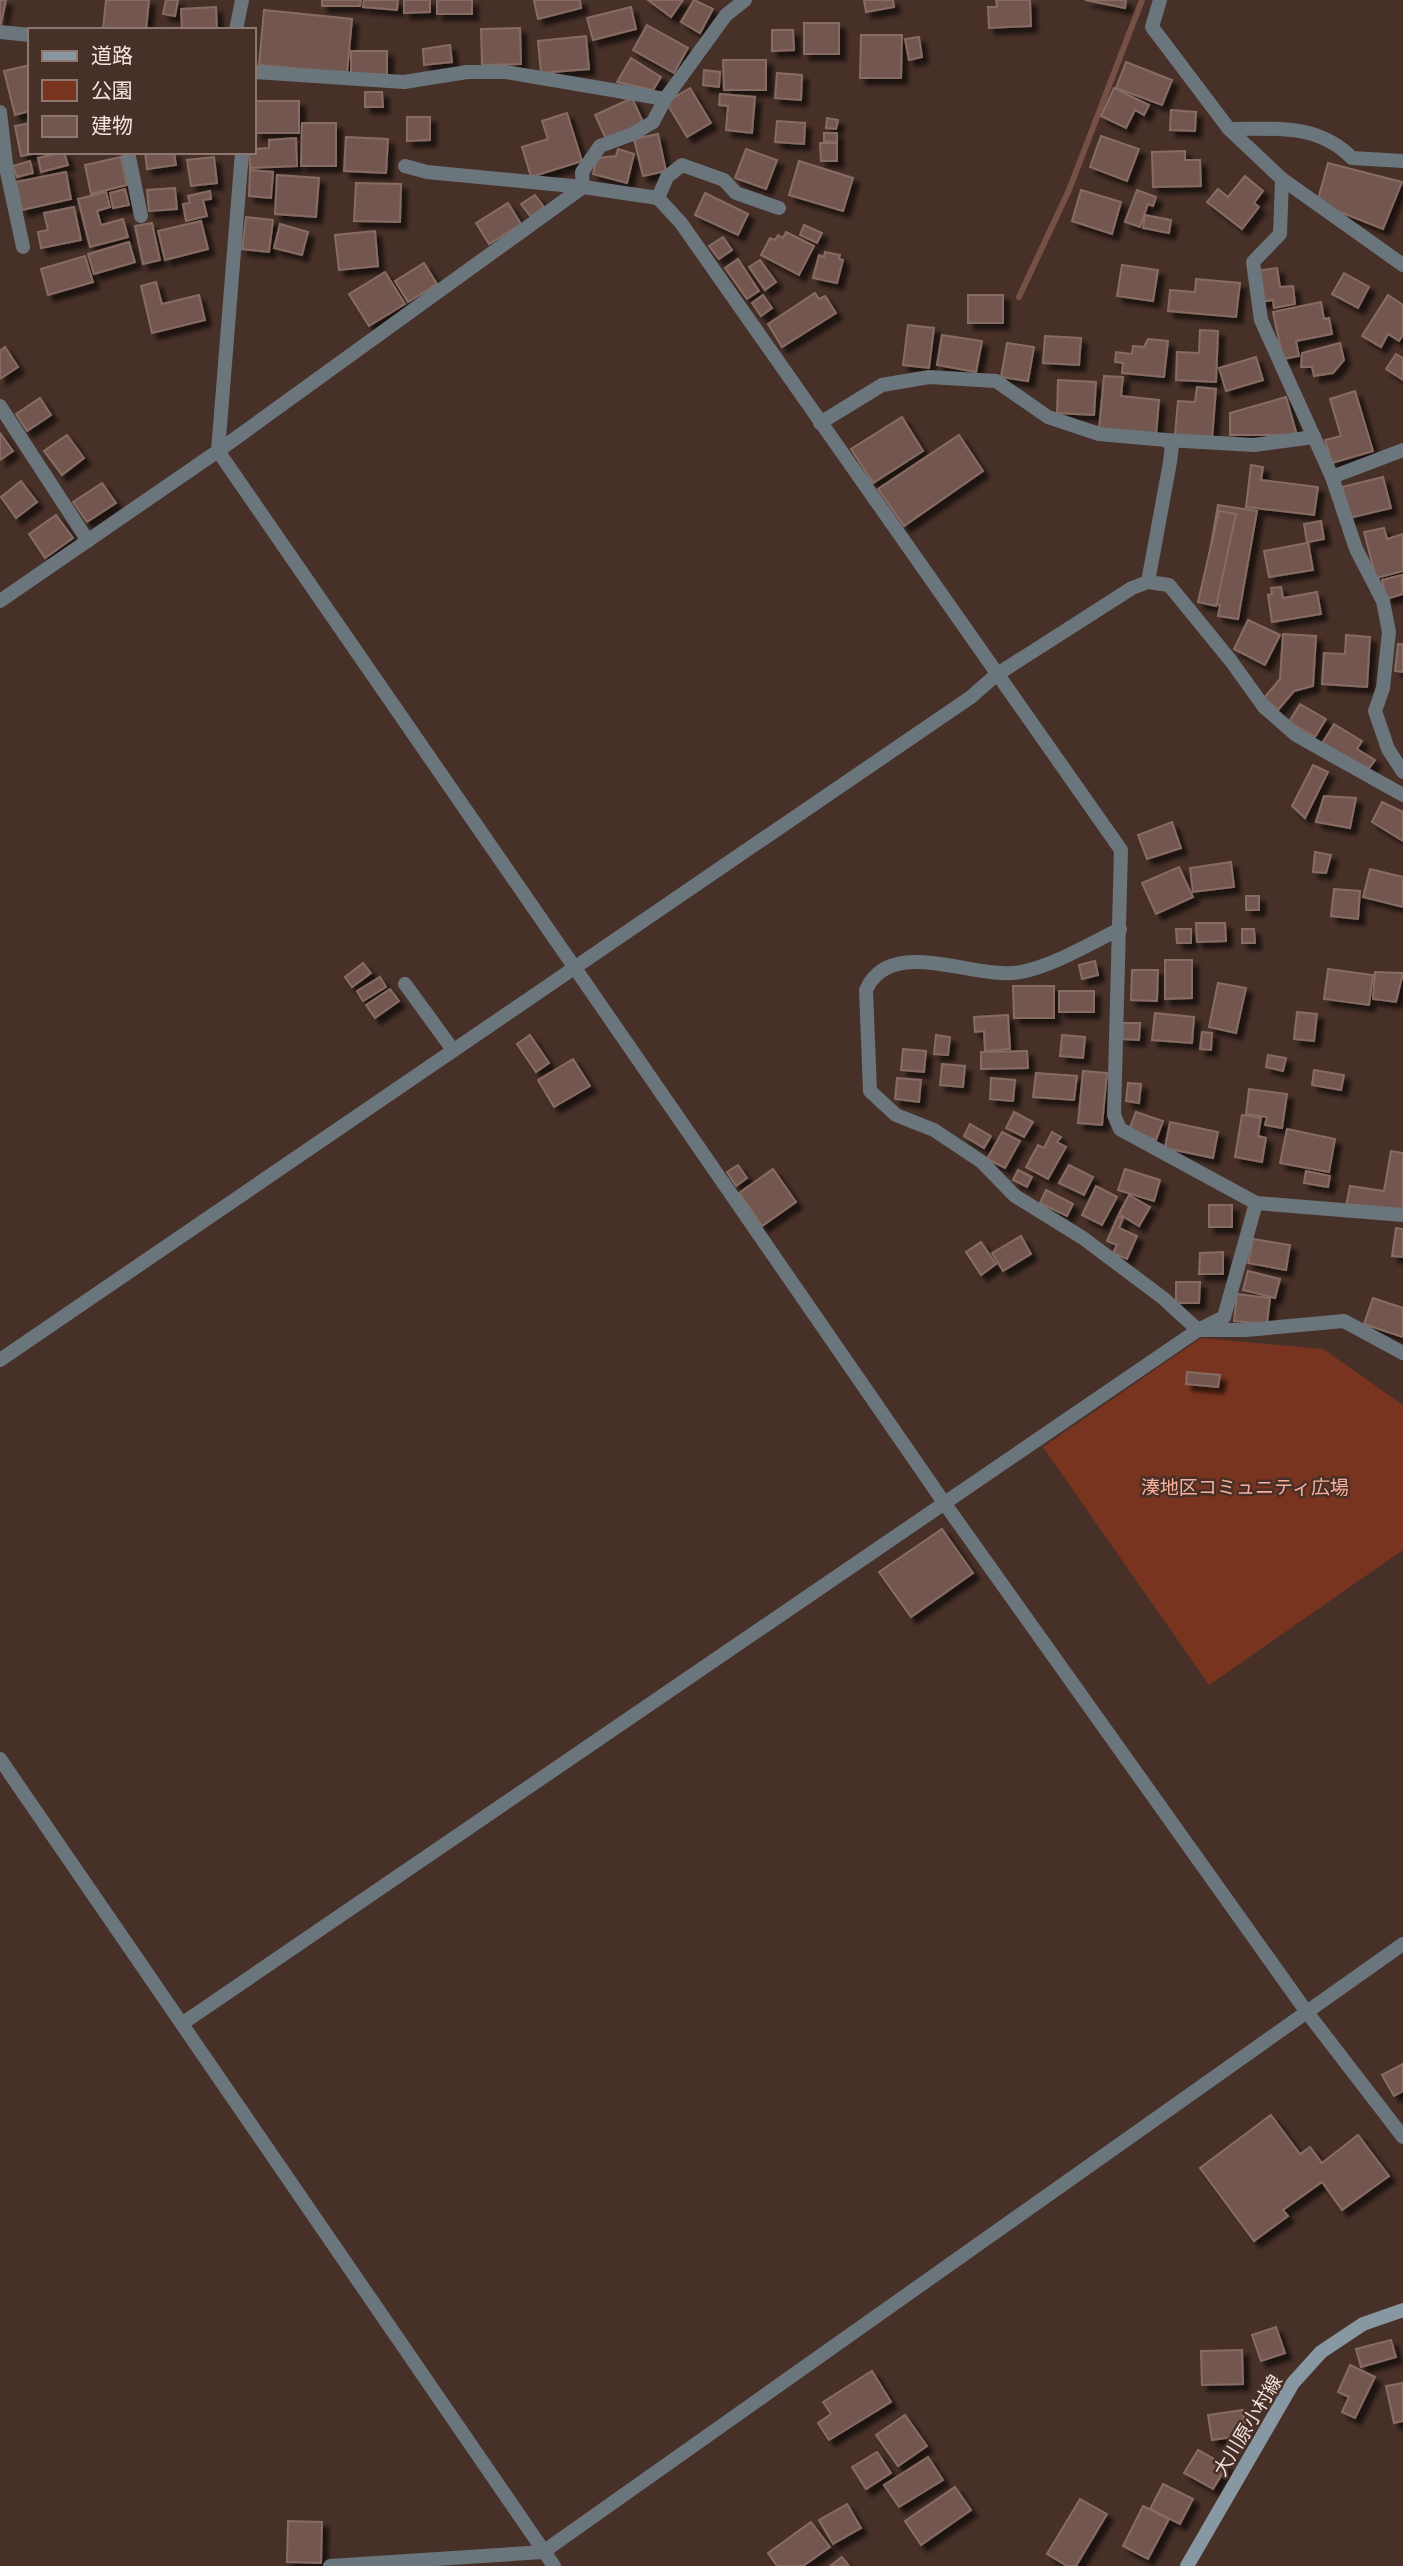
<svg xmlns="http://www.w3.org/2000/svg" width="1403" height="2566" viewBox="0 0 1403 2566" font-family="Barlow,'Noto Sans JP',sans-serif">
	<defs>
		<filter id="shadow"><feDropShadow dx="6" dy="6" stdDeviation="2" flood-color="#0009"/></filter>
	</defs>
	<rect width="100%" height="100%" fill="#473028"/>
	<polygon fill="#79341f" points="1201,1338 1323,1349 1403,1405 1403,1550 1209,1685 1043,1447"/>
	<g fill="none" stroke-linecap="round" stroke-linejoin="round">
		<polyline stroke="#755045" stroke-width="6" points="1019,297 1069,190 1142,0"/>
	</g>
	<g fill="#72574f" stroke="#876c63" stroke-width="2" filter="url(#shadow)">
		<polygon points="0,0 6,0 1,24 0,23"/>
		<polygon points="106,0 149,0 146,30 103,30"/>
		<polygon points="166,0 178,0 175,16 163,14"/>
		<polygon points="322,0 361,0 360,6 322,6"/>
		<polygon points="364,0 398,0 397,10 363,7"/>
		<polygon points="404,0 430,0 430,12 404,13"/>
		<rect x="437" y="0" width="35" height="14"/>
		<polygon points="534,0 580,0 581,8 538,19"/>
		<polygon points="648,0 683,0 671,17"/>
		<polygon points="694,0 713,9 700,33 681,22"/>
		<polygon points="864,0 893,0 894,7 866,12"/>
		<polygon points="996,0 1030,0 1031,26 989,28 988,7 997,7"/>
		<polygon points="1085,0 1126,0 1125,8"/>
		<polygon points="216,7 217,30 182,30 181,9"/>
		<polygon points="631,7 636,29 593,40 587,18"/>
		<polygon points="264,10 352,19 347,73 259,65"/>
		<rect x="804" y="23" width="35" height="31"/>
		<polygon points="647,25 688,48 674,73 633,50"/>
		<polygon points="520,28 521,64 482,65 481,29"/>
		<polygon points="772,30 793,30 794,50 772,51"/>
		<polygon points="861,35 902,35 901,78 860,78"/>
		<polygon points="586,36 589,69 541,73 538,41"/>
		<polygon points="919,37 922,57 909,60 905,39"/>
		<polygon points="450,45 452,62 424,65 423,49"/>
		<polygon points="351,51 387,51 387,75 351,74"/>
		<polygon points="631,58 661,77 653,90 617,82"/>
		<polygon points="723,60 766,60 766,90 724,90"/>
		<polygon points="1126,62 1172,80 1162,105 1116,88"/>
		<polygon points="30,65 30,111 15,115 4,71"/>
		<polygon points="704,70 720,72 719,87 703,85"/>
		<polygon points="777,73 802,75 801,100 775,98"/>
		<polygon points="690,88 711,123 687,137 666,102"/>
		<polygon points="1114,88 1149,105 1144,115 1135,110 1126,128 1101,116"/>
		<polygon points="365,92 382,92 383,107 365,107"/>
		<polygon points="720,94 755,97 752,133 726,130 728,106 719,105"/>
		<polygon points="632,98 644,124 607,141 595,115"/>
		<rect x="256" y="101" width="43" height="32"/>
		<polygon points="1171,110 1196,112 1195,131 1170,130"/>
		<polygon points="567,113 582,161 531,177 522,147 548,139 542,121"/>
		<polygon points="407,117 430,117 430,140 407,141"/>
		<polygon points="827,118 838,120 836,129 826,128"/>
		<polygon points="777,121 805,123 804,144 775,142"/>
		<polygon points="30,123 30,152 42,152 21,156 15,126"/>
		<polygon points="302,123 336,123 336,166 301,166"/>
		<polygon points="824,133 837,133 837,142 824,141"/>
		<polygon points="658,134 666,171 643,176 634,139"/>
		<polygon points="1101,136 1139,149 1127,181 1090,167"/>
		<polygon points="346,137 388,139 386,173 344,171"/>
		<polygon points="296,138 297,166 250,168 249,152 254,152 254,149 269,148 269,140"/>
		<polygon points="820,143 837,143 837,161 821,161"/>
		<polygon points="618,149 634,154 627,183 593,174 597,158 616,156"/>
		<polygon points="746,149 777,160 766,189 735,178"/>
		<polygon points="1185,151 1185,160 1200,160 1201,186 1153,187 1152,152"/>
		<polygon points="64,152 68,165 41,172 38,158"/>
		<polygon points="145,152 174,152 176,165 147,169"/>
		<polygon points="121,157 127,185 91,194 85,165"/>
		<polygon points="214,157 217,183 191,186 187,160"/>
		<polygon points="30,161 33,173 17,177 13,166"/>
		<polygon points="799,161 853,178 843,211 789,195"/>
		<polygon points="1328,163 1402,182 1383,229 1317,203"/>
		<polygon points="250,170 273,172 271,198 249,196"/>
		<polygon points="66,172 71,199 22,210 16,182"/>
		<polygon points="277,175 319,178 316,217 275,214"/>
		<polygon points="1245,176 1263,191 1254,203 1259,207 1242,229 1207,202 1218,189 1228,197"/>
		<polygon points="356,183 401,184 400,222 354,221"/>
		<polygon points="175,188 177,209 149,211 147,190"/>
		<polygon points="125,189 129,205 113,208 110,193"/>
		<polygon points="1081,190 1121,202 1112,234 1072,221"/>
		<polygon points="1137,190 1156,197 1153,206 1148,204 1140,227 1125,222"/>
		<polygon points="210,191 211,199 203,200 207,216 186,221 183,204 190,203 188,196"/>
		<polygon points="106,192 110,207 97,211 101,225 123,219 128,237 90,247 78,199"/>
		<polygon points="705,193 748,214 738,235 695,215"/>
		<polygon points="535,195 544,207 531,217 521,204"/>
		<polygon points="508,203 521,224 489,244 476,223"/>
		<polygon points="74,207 81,240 41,248 38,232 48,230 44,213"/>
		<polygon points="1145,215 1171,220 1169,233 1143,228"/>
		<polygon points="246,217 273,220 269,252 242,249"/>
		<polygon points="201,221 208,249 165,260 158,231"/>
		<polygon points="152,223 160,260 143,264 135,226"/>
		<polygon points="280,224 308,232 302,255 274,248"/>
		<polygon points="804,225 822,233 817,243 800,235"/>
		<polygon points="375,231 378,266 339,270 335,235"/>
		<polygon points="786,232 814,246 799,275 761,255 770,238 775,240 778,235 783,238"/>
		<polygon points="723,237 732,250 719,259 709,246"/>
		<polygon points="129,242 135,262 94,274 88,254"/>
		<polygon points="825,252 840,255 839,259 843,260 837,283 813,278 819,255 824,257"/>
		<polygon points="85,256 93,282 48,295 41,269"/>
		<polygon points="738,259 759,291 747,299 725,268"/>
		<polygon points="760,260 776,282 765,290 749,267"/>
		<polygon points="424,263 437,284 408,302 395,281"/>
		<polygon points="1122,265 1158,270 1153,301 1117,296"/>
		<polygon points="1277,268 1280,287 1293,286 1295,304 1274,308 1273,300 1260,302 1255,271"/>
		<polygon points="385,272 405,304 369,326 349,294"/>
		<polygon points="1344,273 1369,287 1358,308 1332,294"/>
		<polygon points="1196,279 1240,283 1236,317 1168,311 1170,290 1195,292"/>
		<polygon points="156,282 162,304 199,295 205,320 152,333 141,286"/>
		<polygon points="815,293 819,299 825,296 836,313 782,347 768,324"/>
		<polygon points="763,295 772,308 761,316 752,303"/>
		<rect x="968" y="295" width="35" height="28"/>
		<polygon points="1388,295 1403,305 1403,335 1399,341 1388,334 1381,347 1362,336"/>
		<polygon points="1321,302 1324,319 1329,318 1332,334 1296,341 1299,356 1283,359 1273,312"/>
		<polygon points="908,325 934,328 929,368 903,365"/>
		<polygon points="1200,330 1218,331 1216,382 1176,380 1177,352 1199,353"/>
		<polygon points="942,335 982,341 976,372 937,365"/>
		<polygon points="1045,336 1081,338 1079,365 1043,363"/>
		<polygon points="1148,339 1168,341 1164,377 1122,373 1123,363 1115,362 1116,352 1132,354 1133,346 1144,347"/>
		<polygon points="1007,343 1034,347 1028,381 1001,377"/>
		<polygon points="1340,343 1344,360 1333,373 1314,376 1312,367 1301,367 1302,353"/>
		<polygon points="5,347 18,367 0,379 0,351"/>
		<polygon points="1396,354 1403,358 1403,380 1386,369"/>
		<polygon points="1256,357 1263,380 1226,391 1219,368"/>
		<polygon points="1104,376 1123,377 1121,396 1159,400 1156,435 1099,429"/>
		<polygon points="1058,380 1096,382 1094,415 1057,413"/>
		<polygon points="1197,387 1216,389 1212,439 1175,435 1178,401 1195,402"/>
		<polygon points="1355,391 1373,451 1332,463 1325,440 1341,436 1330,399"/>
		<polygon points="1286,397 1297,435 1230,435 1230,413"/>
		<polygon points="40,398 51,415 27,431 16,414"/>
		<polygon points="902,417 923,451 873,483 851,449"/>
		<polygon points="0,433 13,451 0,460"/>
		<polygon points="67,435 84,458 62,475 44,451"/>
		<polygon points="959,435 983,471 904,526 878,489"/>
		<polygon points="1251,465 1263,467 1261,480 1318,487 1314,515 1246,507"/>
		<polygon points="1383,477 1391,508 1349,518 1342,487"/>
		<polygon points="21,481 37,502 16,518 1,497"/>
		<polygon points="102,483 116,503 87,522 73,502"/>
		<polygon points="1218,505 1257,511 1238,619 1218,616 1220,605 1201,602"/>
		<polygon points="1219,511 1236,514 1216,606 1198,602"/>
		<polygon points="56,515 73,538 45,558 29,534"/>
		<polygon points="1321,521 1324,539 1308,542 1313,570 1269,577 1264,551 1307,543 1304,524"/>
		<polygon points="1384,528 1387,539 1403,534 1403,571 1376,578 1364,532"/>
		<polygon points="1402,575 1403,594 1386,599 1382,580"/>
		<polygon points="1281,587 1283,598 1317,592 1321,614 1272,622 1268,595 1272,594 1271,588"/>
		<polygon points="1248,620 1280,635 1265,665 1234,649"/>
		<polygon points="1283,634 1316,636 1313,686 1294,691 1278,710 1264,698 1280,679"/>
		<polygon points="1346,635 1370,637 1367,687 1322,684 1324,653 1345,654"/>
		<polygon points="1398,644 1403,644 1403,672 1395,671"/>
		<polygon points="1300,704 1326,719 1315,737 1289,722"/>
		<polygon points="1334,724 1362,741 1357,749 1375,760 1367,771 1320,747"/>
		<polygon points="1313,765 1328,772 1305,818 1292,806"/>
		<polygon points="1324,796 1356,798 1350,828 1316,822"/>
		<polygon points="1382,802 1403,812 1403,841 1372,822"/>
		<polygon points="1172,822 1181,848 1147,859 1138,835"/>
		<polygon points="1315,852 1331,855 1326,873 1313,872"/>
		<polygon points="1231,862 1234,887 1193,892 1190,868"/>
		<polygon points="1179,867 1193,897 1156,914 1142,883"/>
		<polygon points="1370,869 1403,877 1403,907 1363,897"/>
		<polygon points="1334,889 1360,891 1358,919 1331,916"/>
		<rect x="1246" y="896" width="13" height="14"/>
		<polygon points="1196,923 1225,923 1226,941 1197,942"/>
		<polygon points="1176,929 1191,929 1191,943 1177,943"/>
		<polygon points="1242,929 1254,929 1255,943 1242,943"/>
		<polygon points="1165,960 1192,960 1192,998 1165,999"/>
		<polygon points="1095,961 1098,975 1082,979 1079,965"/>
		<polygon points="363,963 371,973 352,987 345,977"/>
		<polygon points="1328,969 1373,975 1369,1005 1324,999"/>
		<polygon points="1132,970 1158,970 1157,1001 1131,1000"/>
		<polygon points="1375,972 1403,973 1396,1002 1373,999"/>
		<polygon points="380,977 386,987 363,1001 357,991"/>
		<polygon points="1218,983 1246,988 1236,1033 1209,1027"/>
		<polygon points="1013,986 1054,986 1054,1018 1014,1018"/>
		<polygon points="390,989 399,1001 375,1018 366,1005"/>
		<rect x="1059" y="991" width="35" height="21"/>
		<polygon points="1297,1012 1317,1014 1314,1041 1294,1039"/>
		<polygon points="1155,1013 1194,1017 1192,1043 1152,1040"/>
		<polygon points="1008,1015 1010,1049 985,1051 984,1031 975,1032 974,1017"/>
		<polygon points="1123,1023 1140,1023 1139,1040 1122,1039"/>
		<polygon points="1202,1032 1212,1033 1211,1050 1200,1049"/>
		<polygon points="530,1035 549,1063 536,1072 517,1044"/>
		<polygon points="936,1035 950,1037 948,1055 934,1054"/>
		<polygon points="1062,1035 1085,1037 1083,1058 1060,1056"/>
		<polygon points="903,1049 926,1051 924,1072 901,1070"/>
		<polygon points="1027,1051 1028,1068 981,1069 981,1052"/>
		<polygon points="1268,1055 1286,1058 1283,1071 1266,1067"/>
		<polygon points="573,1059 590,1086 554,1107 538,1080"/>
		<polygon points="942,1064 965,1066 963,1087 940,1085"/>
		<polygon points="1314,1070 1344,1075 1341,1090 1312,1085"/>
		<polygon points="1083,1071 1107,1073 1102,1125 1078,1123"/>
		<polygon points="1036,1073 1077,1076 1074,1100 1033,1097"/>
		<polygon points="897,1078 921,1080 919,1102 895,1099"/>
		<polygon points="991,1078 1015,1080 1013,1101 990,1099"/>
		<polygon points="1128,1083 1141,1084 1139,1103 1126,1101"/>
		<polygon points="1249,1089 1287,1094 1282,1128 1265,1125 1267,1117 1246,1114"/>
		<polygon points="1014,1112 1033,1122 1024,1137 1006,1128"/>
		<polygon points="1136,1112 1163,1121 1156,1140 1129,1130"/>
		<polygon points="1242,1115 1261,1118 1258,1136 1266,1138 1262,1162 1235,1157"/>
		<polygon points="1170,1122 1218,1132 1213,1158 1165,1148"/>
		<polygon points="970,1124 991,1136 984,1148 964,1136"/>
		<polygon points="1287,1129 1335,1139 1329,1172 1280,1163"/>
		<polygon points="1002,1132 1020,1141 1005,1168 987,1159"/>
		<polygon points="1052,1132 1061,1137 1057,1142 1066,1147 1048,1179 1026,1167 1038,1145 1044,1148"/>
		<polygon points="1391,1151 1403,1153 1403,1211 1346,1206 1350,1186 1384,1191"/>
		<polygon points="738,1165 747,1178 736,1186 727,1172"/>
		<polygon points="1069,1165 1093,1177 1084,1195 1059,1183"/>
		<polygon points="773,1169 796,1202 762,1226 739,1193"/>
		<polygon points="1125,1169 1160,1180 1154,1201 1118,1190"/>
		<polygon points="1018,1170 1032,1177 1027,1187 1013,1180"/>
		<polygon points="1306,1171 1330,1176 1328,1187 1304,1183"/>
		<polygon points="1096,1186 1117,1197 1102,1225 1082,1215"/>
		<polygon points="1046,1190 1073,1204 1067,1216 1040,1203"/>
		<polygon points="1129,1195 1150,1207 1139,1226 1119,1214"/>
		<rect x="1209" y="1205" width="23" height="22"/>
		<polygon points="1118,1216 1123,1218 1119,1228 1137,1236 1127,1259 1113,1253 1117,1245 1107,1241"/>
		<polygon points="1396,1228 1403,1229 1403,1257 1392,1256"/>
		<polygon points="1021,1236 1031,1254 1003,1271 992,1253"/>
		<polygon points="1253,1239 1290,1245 1286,1270 1248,1263"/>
		<polygon points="981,1242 996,1264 981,1275 966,1252"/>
		<polygon points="1223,1252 1223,1274 1199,1274 1200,1253"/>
		<polygon points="1248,1271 1280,1279 1275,1298 1243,1290"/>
		<polygon points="1176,1282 1200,1282 1199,1303 1176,1303"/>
		<polygon points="1237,1294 1270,1298 1267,1324 1234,1321"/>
		<polygon points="1373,1298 1403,1308 1403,1337 1364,1324"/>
		<polygon points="1187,1372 1220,1375 1218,1387 1186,1384"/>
		<polygon points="942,1529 973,1573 911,1617 879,1572"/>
		<polygon points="1403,2064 1403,2091 1394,2096 1382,2075"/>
		<polygon points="1271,2115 1300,2154 1310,2147 1322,2163 1358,2135 1389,2176 1342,2210 1322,2182 1283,2210 1288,2216 1254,2241 1200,2168"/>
		<polygon points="1276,2327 1285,2353 1261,2361 1252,2335"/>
		<polygon points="1391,2340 1396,2357 1361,2367 1356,2349"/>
		<polygon points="1242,2350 1243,2384 1202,2385 1201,2351"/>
		<polygon points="1350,2365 1375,2377 1355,2418 1342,2412 1349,2397 1338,2392"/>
		<polygon points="872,2371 891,2402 829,2440 818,2423 831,2414 823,2402"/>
		<polygon points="1403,2383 1403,2421 1394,2423 1386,2386"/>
		<polygon points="1243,2410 1246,2435 1212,2440 1208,2415"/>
		<polygon points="905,2415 927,2446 898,2466 876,2435"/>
		<polygon points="1198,2450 1227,2466 1213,2489 1184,2473"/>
		<polygon points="877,2452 891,2473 866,2489 852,2467"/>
		<polygon points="928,2457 943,2480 899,2507 884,2485"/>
		<polygon points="1163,2484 1193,2499 1180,2524 1150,2509"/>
		<polygon points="955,2487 971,2510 921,2545 905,2521"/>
		<polygon points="1080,2499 1107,2514 1076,2566 1067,2566 1047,2554"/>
		<polygon points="847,2504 861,2528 833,2544 819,2520"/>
		<polygon points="1143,2506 1169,2519 1148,2559 1123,2546"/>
		<polygon points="288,2521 322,2522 321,2563 287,2562"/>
		<polygon points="811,2522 830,2547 803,2566 777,2566 768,2553"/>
		<polygon points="842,2557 849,2566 830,2566"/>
	</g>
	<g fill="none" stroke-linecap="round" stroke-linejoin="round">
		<g stroke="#6b757c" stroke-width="14">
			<polyline points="1160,0 1152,27 1229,129 1282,179 1403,265"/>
			<polyline points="236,30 242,0"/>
			<polyline points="0,32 30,35"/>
			<polyline points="254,72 404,82 467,72 506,72 665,99"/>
			<polyline points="0,112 7,172 23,247"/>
			<path d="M1229 129C1275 129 1317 123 1352 158L1403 161"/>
			<polyline points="128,152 141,216"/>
			<polyline points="242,152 218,451 945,1504 1306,2011 1403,2137"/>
			<polyline points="405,166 427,172 583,187 658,198 667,177 682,165 724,180 736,193 779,208"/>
			<polyline points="1282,179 1280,234 1253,262 1261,320 1332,477 1356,549 1383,601 1389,632 1383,688 1375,711 1388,749 1403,772"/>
			<polyline points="583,187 582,172 600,146 633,134 653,122 665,99 726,15 745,0"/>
			<polyline points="658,198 681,223 1121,850 1114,1115 1120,1129 1256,1203 1403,1215"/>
			<polyline points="0,406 88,541"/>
			<polyline points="820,423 882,385 929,377 996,381 1048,417 1099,434 1166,440 1172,446 1170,462 1148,582"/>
			<polyline points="1166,440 1254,445 1314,437"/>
			<polyline points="1332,477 1403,450"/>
			<polyline points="0,601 218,451 583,187"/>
			<path d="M1120 929C1089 944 1055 965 1021 972 976 981 891 934 866 990L870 1091 896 1115 934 1130 982 1162 1015 1196 1083 1238 1163 1298 1198 1330H1246L1344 1321 1403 1353"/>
			<polyline points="405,984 453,1050"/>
			<polyline points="0,1360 971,697 996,675 1132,588 1148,582 1169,585 1231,661 1264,707 1296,735 1403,795"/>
			<polyline points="183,2023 1198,1330 1224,1317 1256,1203"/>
			<polyline points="330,2566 543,2552 1403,1944"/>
		</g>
		<polyline stroke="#6b757c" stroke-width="14" points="0,1759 554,2566"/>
		<polyline stroke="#8798a3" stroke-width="14" points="1187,2566 1293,2383 1321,2352 1363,2324 1403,2310"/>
	</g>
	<g text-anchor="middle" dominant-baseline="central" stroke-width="5" stroke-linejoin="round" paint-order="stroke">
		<g font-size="19" fill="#f9af99" stroke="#473028">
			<text x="1245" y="1486">湊地区コミュニティ広場</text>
		</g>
		<g font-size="19" fill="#f3e3de" stroke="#473028">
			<text transform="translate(1247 2425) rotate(-59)">大川原小村線</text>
		</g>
	</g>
	<rect x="28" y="28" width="228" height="126" fill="#473028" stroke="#8c7871" stroke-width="2"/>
	<rect x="42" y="51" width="35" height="10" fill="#8798a3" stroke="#8c7871" stroke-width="2"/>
	<text x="91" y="63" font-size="21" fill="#f3e3de">道路</text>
	<rect x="42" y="80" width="35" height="21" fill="#79341f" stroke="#8c7871" stroke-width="2"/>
	<text x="91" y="98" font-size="21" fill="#f3e3de">公園</text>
	<rect x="42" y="116" width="35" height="21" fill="#72574f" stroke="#8c7871" stroke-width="2"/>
	<text x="91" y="133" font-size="21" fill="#f3e3de">建物</text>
</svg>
